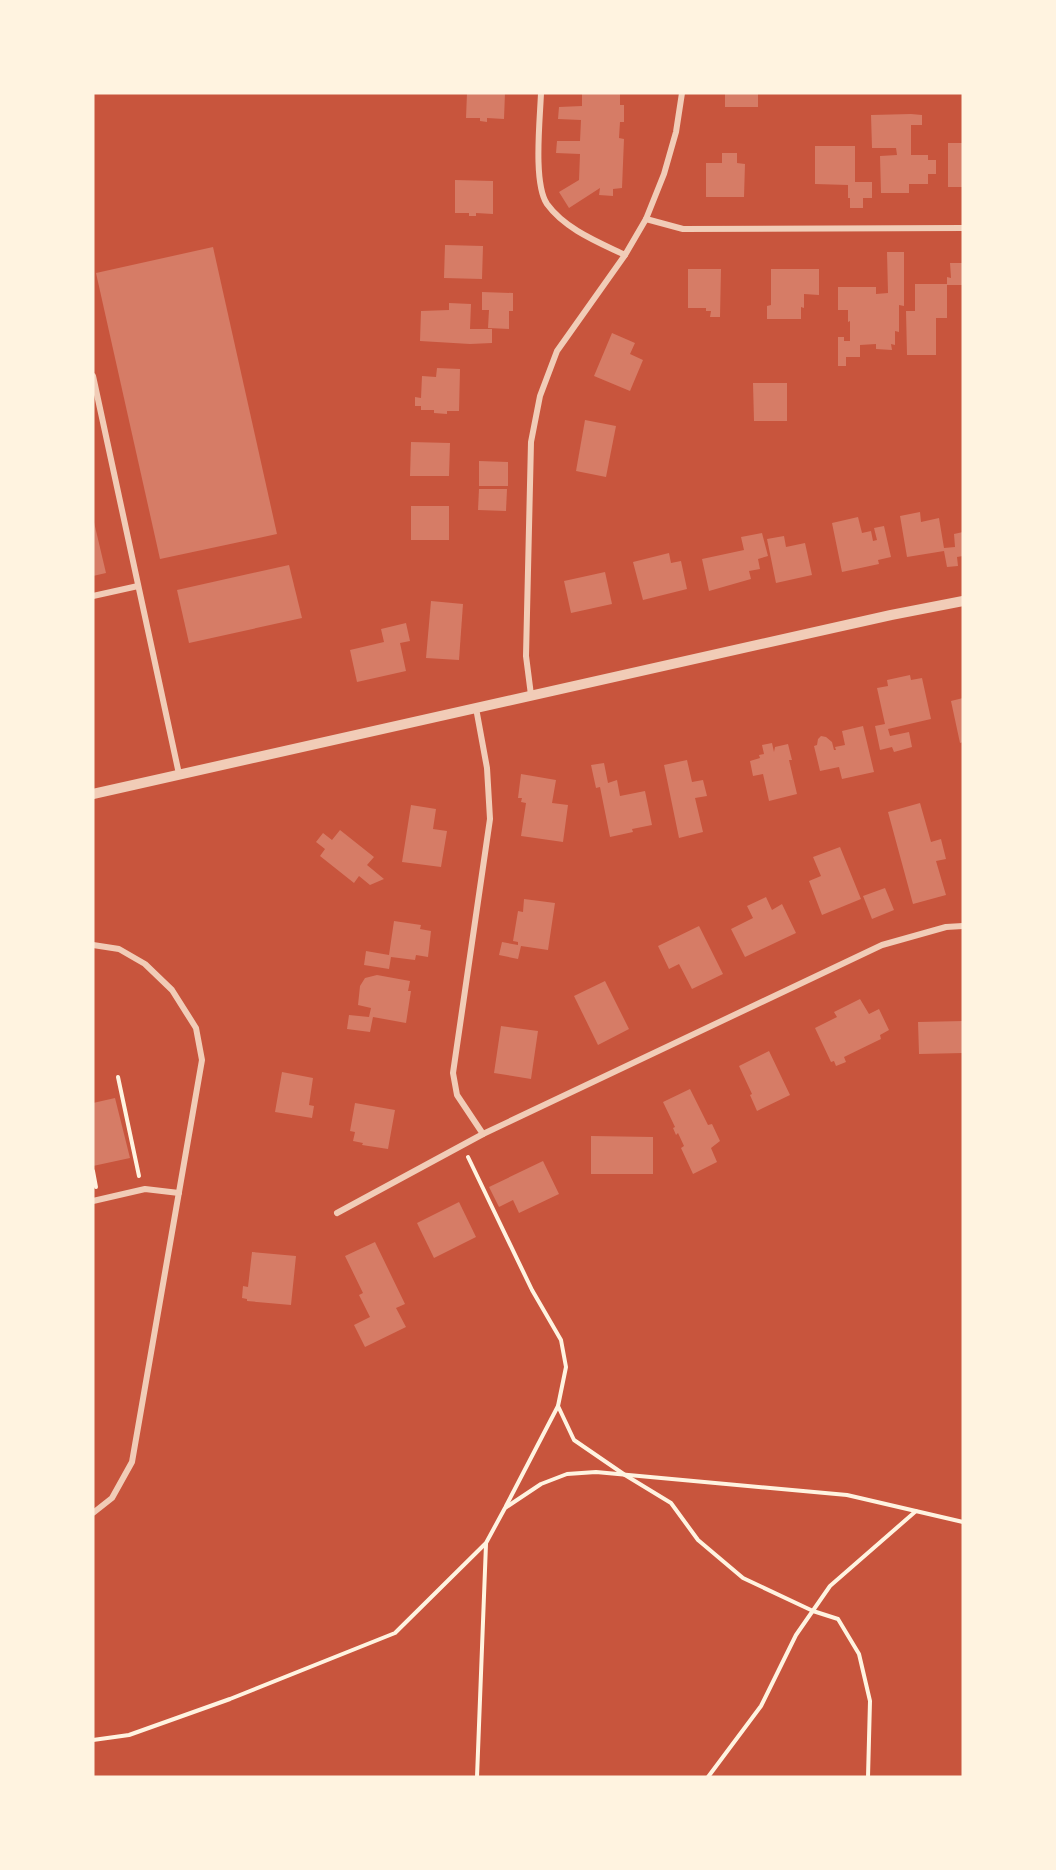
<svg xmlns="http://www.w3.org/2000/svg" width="1056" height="1870" viewBox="0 0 1056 1870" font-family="'PT Sans Narrow',sans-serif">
	<rect width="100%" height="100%" fill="#c8553d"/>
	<g fill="#d67c66">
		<polygon points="467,93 505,93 504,119 487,118 487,122 480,121 480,118 466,118"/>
		<polygon points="582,93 620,93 620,105 624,105 624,122 620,122 619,138 624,139 622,188 613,189 613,196 599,195 600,188 569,208 559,192 579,180 580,154 556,153 557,141 580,141 581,120 558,119 559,107 582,106"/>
		<rect x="725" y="93" width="33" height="14"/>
		<polygon points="911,114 922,115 922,125 911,125 911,155 928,155 928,160 936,160 936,174 928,174 928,184 909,184 909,193 881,193 880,156 897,155 896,148 872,148 871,115"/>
		<rect x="948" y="143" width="15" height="44"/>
		<polygon points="815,146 855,146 855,182 872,182 872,198 863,198 863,208 850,208 850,198 848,198 848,185 815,184"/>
		<polygon points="722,153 737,153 737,163 745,164 744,197 706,197 706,163 722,163"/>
		<polygon points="455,180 493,181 493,214 476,213 476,216 469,216 469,213 455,213"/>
		<polygon points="445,245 483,246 482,279 444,278"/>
		<polygon points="213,247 277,534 160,559 96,273"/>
		<polygon points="887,252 904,252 904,306 899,305 899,332 895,331 895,345 891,344 892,350 876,349 876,344 860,345 860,357 846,357 846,366 838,366 838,337 844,337 844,341 850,341 850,321 848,322 848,310 838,310 838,287 876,287 876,294 888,293"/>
		<polygon points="950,263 963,263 963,285 947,285 947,318 936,318 936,355 907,355 906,311 915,311 915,284 947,284 947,277 951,278"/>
		<polygon points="688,269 721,269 720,317 710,317 711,311 706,311 706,308 688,308"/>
		<polygon points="771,269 819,269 819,295 804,294 804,308 801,307 801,319 767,319 767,306 771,305"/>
		<polygon points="482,292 513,293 513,311 509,311 509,329 488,328 489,310 482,310"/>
		<polygon points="449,303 471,304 470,329 492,329 492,343 470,344 420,341 421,311 449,310"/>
		<polygon points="612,333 635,343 630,354 643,360 630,391 594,376"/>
		<polygon points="437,368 460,369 459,411 447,411 447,414 434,413 434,410 421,410 421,406 415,406 415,397 421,398 422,376 436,377"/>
		<polygon points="753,383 787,383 787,421 754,421"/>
		<polygon points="585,420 616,426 606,477 576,471"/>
		<polygon points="411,442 450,443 449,476 410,476"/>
		<polygon points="479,461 508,462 508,486 479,486"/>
		<polygon points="479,489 507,489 506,511 478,510"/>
		<rect x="411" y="506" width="38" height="34"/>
		<polygon points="920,512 921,522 939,518 944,548 955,547 954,534 963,532 963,556 957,557 958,566 947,567 944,551 907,557 900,516"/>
		<polygon points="858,517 862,533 871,531 873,541 877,540 874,528 884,526 891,557 878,560 879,564 842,572 832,523"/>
		<polygon points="93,518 106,573 93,576"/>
		<polygon points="762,533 768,556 758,559 760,569 749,571 751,579 709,591 702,559 744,550 741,537"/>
		<polygon points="784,536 786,547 805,543 812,575 776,583 767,539"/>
		<polygon points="669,553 671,563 681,561 687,589 643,600 633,562"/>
		<polygon points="289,565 302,618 189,643 177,590"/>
		<polygon points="605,572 612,604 571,613 564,581"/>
		<polygon points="431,601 463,604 459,660 426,658"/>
		<polygon points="406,623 410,641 400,643 406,671 357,682 350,650 384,642 381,629"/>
		<polygon points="910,675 911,680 922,678 931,719 888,729 890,736 909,732 912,747 894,752 892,747 880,750 875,726 885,724 877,688 888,686 887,680"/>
		<polygon points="963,698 963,742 960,743 951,701"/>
		<polygon points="863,726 874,772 842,779 839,767 820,771 814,746 817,745 818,739 821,736 826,737 832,742 834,750 836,750 835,747 845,745 842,731"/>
		<polygon points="772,743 774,752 775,747 788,744 792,760 789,760 797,794 769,801 763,774 753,776 750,761 760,758 759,755 764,754 762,745"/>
		<polygon points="687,760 692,782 703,780 707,796 695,798 703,832 679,838 664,765"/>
		<polygon points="604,763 608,783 617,780 620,796 645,791 652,825 632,829 633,832 610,837 600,787 596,788 591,765"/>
		<polygon points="521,774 556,780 552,803 568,805 563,842 521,836 526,803 521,802 522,798 518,798"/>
		<polygon points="920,803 931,842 941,839 946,859 936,861 946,895 913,904 888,812"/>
		<polygon points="411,805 436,809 433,829 447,831 441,867 402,862"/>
		<polygon points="340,830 374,857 367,865 384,879 370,885 359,876 354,883 320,856 325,849 316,842 323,833 332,840"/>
		<polygon points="840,847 861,899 822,915 809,881 821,876 813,857"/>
		<polygon points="885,888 894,910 872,919 863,896"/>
		<polygon points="766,897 772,910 782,904 796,933 745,957 731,929 753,918 747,906"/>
		<polygon points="524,899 555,903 548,950 521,946 518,959 499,955 502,942 518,945 518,942 513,941 518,911 523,912"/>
		<polygon points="394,921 421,925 420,929 431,931 428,957 416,955 415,960 391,957 389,969 364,965 366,951 389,955"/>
		<polygon points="699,926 723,974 692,989 679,964 669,969 658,946"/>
		<polygon points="377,975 410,981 408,991 411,991 406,1023 373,1017 370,1032 347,1029 349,1015 369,1017 371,1008 358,1005 360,986 365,978"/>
		<polygon points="605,981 629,1029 598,1045 574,996"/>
		<polygon points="860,999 869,1014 879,1009 889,1030 880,1035 881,1039 844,1057 846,1062 836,1066 834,1061 831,1062 815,1028 837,1017 834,1012"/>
		<polygon points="963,1021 963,1053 919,1054 918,1022"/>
		<polygon points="501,1026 538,1031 531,1079 494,1073"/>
		<polygon points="769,1051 790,1095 757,1111 750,1095 752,1094 739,1066"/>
		<polygon points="282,1072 313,1078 309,1105 314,1106 312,1118 275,1112"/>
		<polygon points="690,1089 708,1125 712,1124 720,1141 711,1148 717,1162 693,1174 681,1148 684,1146 678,1133 676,1135 673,1128 675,1127 663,1102"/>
		<polygon points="115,1098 130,1158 93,1166 93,1103"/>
		<polygon points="355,1103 395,1110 388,1149 362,1145 363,1143 353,1141 355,1132 350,1131"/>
		<polygon points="591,1136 653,1137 653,1174 591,1174"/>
		<polygon points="543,1161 559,1194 519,1213 513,1200 499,1207 489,1187"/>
		<polygon points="459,1202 476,1237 434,1258 417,1223"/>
		<polygon points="375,1242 405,1304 396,1308 406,1327 365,1347 354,1325 370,1317 359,1295 363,1293 345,1256"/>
		<polygon points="252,1252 296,1256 291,1305 247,1301 247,1299 242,1298 243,1286 248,1287"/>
	</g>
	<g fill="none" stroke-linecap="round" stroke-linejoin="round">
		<g stroke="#fff3e0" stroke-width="4">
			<polyline points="118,1077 139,1176"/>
			<polyline points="468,1157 532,1290 561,1340 566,1367 558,1406 506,1506"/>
			<polyline points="93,1171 96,1187"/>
			<polyline points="558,1406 574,1440 625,1475 671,1503 698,1540 743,1578 813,1611 838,1619 859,1654 870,1701 868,1777"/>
			<polyline points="93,1740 129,1735 230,1699 395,1633 486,1543 505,1508 541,1484 567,1474 596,1472 847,1495 963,1522"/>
			<polyline points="477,1777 486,1544"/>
			<polyline points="708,1777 761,1706 796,1635 830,1586 916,1511"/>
		</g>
		<g stroke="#f1ccb7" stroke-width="6">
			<path d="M541 93C540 120 533 183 547 204 565 229 598 242 625 255"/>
			<polyline points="646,219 683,229 963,228"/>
			<polyline points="93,376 179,774"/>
			<polyline points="93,596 138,586"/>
			<polyline points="531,695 526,656 531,442 540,396 557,351 625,255 646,219 664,174 676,132 682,93"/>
			<polyline points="476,708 487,768 490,819 453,1073 457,1095 483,1134"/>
			<polyline points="93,945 119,949 145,964 172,990 196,1028 202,1060 132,1462 112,1498 93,1513"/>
			<polyline points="93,1201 145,1189 179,1193"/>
			<polyline points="337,1213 483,1134 882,945 946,927 963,926"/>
		</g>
		<polyline stroke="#f1ccb7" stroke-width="10" points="93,794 891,615 963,601"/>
	</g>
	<rect width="1056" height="1870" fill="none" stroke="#fff3e0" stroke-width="189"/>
</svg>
